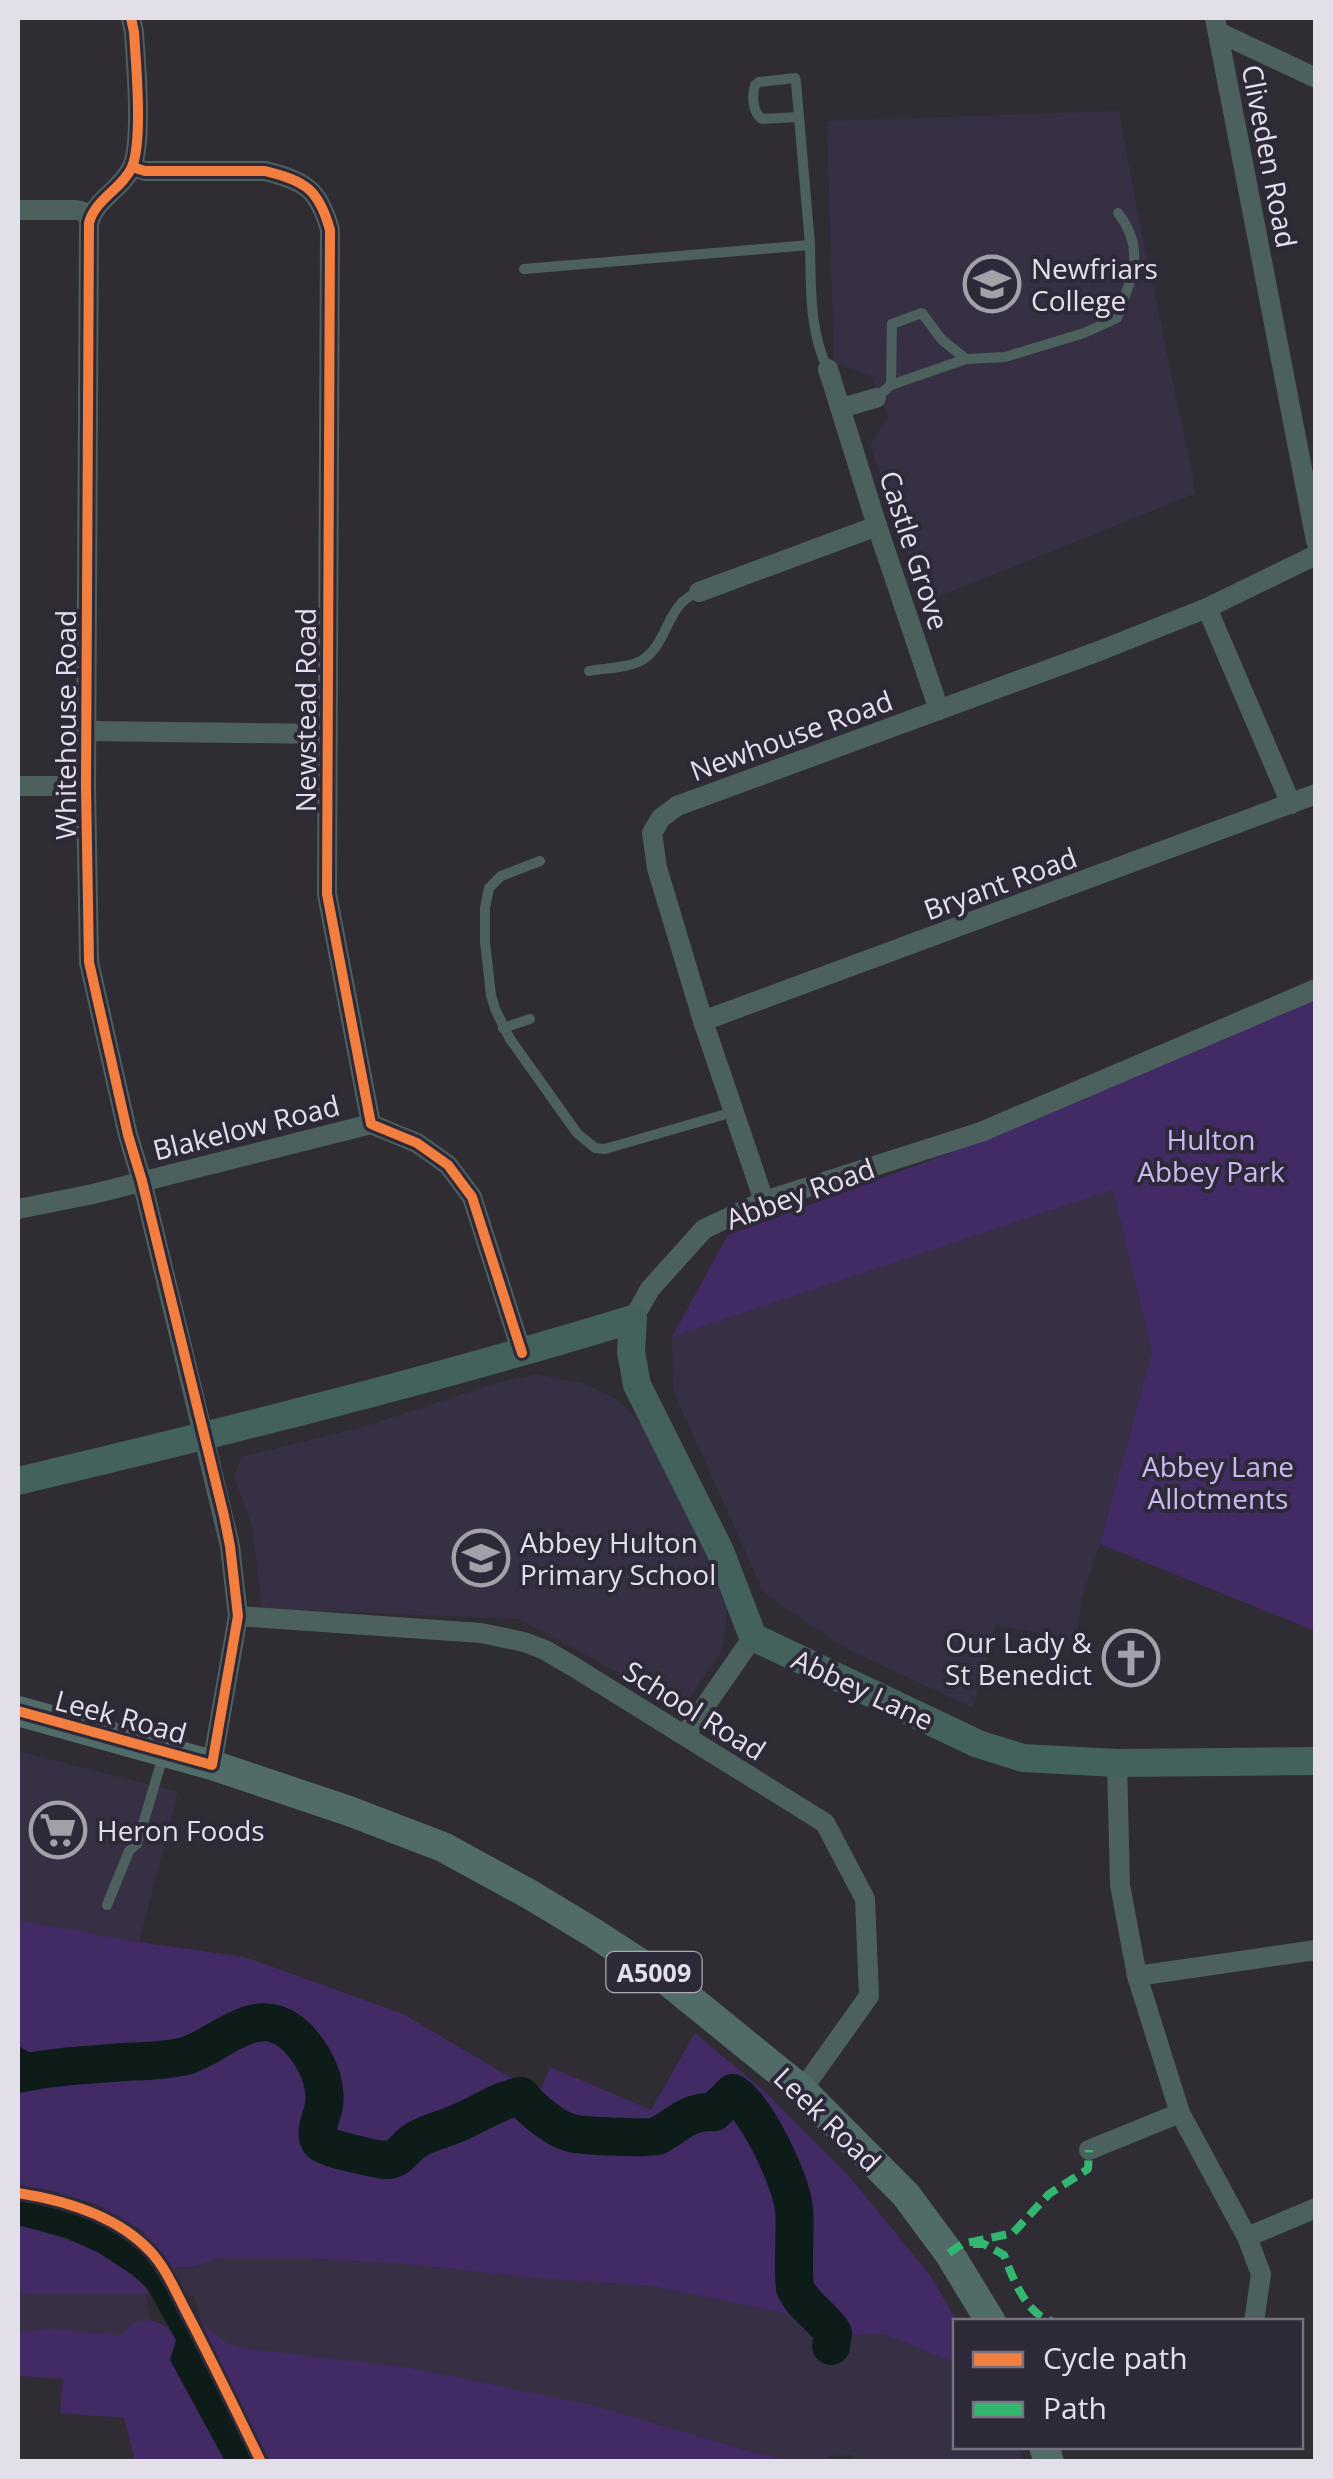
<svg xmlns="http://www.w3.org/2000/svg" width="1333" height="2479" viewBox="0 0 1333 2479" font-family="'Open Sans',sans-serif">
	<rect width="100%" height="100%" fill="#2f2c34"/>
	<g fill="#373044">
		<polygon points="1119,111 1136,204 1196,493 925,602 870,445 888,417 871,377 843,365 834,365 827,121"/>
		<polygon points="1113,1190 1152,1352 1100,1544 1081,1601 1077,1642 996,1624 973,1708 847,1649 764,1593 673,1390 672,1337"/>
		<polygon points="536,1374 582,1383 617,1399 648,1432 694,1529 727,1607 725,1636 721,1653 683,1707 518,1619 262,1608 252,1526 234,1476 242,1457 363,1427 496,1383"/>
		<polygon points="18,1751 178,1792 139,1942 18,1920"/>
		<polygon points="220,2258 300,2258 405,2264 546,2279 652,2286 790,2314 813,2331 844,2335 884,2334 955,2363 956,2446 1017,2447 1025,2461 856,2462 853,2455 828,2456 826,2461 796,2461 752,2452 596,2406 457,2377 405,2367 243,2348 227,2343 202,2324 194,2296 180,2295 164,2268 191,2267"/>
		<polygon points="68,2292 145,2293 151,2320 136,2321 120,2335 53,2329 18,2332 18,2293"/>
	</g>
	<g fill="#422b64">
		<polygon points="1315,997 1315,1631 1100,1544 1152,1352 1113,1190 672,1337 728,1235 985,1140"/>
		<polygon points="18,1920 139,1942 245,1957 403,2014 539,2094 550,2067 651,2110 695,2033 763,2090 848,2175 930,2275 957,2321 955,2363 884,2334 845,2335 843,2346 819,2348 813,2331 789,2314 652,2286 546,2279 405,2264 300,2258 220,2258 191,2267 164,2268 143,2231 98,2205 49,2190 18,2186"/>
		<path d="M18 2225C59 2236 126 2255 150 2294L18 2293Z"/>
		<path d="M151 2320C164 2325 170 2327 177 2340L171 2360 225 2461H135L124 2418 60 2413 63 2379 18 2376V2332L53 2329 120 2335 136 2321Z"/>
		<polygon points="202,2324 227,2343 243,2348 405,2367 457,2377 596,2406 752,2452 796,2461 270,2461 239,2403"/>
	</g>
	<polygon fill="#0d1b19" points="18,2199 81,2215 118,2230 145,2256 166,2288 254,2461 225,2461 170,2360 176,2340 147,2288 131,2274 99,2253 67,2238 18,2225"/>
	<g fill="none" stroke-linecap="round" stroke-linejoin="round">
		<polyline stroke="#0d1b19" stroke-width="6" points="18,2049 48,2067"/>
		<path stroke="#0d1b19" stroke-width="38" d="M18 2074C53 2066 88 2065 124 2062 144 2061 165 2061 185 2056 214 2048 245 2014 276 2024 304 2034 328 2075 324 2105 323 2115 313 2132 320 2142 323 2148 376 2159 385 2160 400 2161 405 2146 416 2140 429 2132 445 2129 458 2123 480 2114 498 2100 521 2096 531 2109 555 2129 571 2133 582 2136 650 2139 657 2136 679 2125 686 2111 714 2112L733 2093C757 2108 791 2181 794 2209 796 2235 792 2261 795 2288 803 2306 821 2315 833 2333L831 2346"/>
		<g stroke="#4c615d" stroke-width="10">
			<path d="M798 117 762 119C752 112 752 96 755 85L759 82 795 78 796 82 810 245"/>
			<path d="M524 269 810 245C811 286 809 332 828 369"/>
			<polyline points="891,385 966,359"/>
			<path d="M876 398 891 385 892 324 922 313 942 340 966 359 1005 357 1084 333 1117 318C1131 278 1147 250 1118 213"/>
			<path d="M589 671C605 668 631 668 644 659 669 641 667 602 699 592"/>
			<polyline points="540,861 501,876 489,888 485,908 485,942 491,995 495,1009 510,1039 577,1133 595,1148 605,1149 733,1112"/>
			<polyline points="503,1028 530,1019"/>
			<polyline points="107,1905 129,1851 137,1844 164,1753"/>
		</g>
		<g stroke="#4c615d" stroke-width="20">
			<path d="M131 18 134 32C136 64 143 140 132 167 122 189 95 199 89 223L86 786 89 962 128 1135 142 1181 230 1546 238 1616 212 1765"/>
			<polyline points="1215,18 1316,541"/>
			<polyline points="1218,32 1316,78"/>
			<path d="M132 167 145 171H265C306 181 319 190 330 230L327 894 371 1124 417 1143 448 1165 472 1197 522 1353"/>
			<polyline points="18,210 77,210 91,214"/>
			<polyline points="828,369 877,526 939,710"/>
			<polyline points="841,408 876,398"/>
			<polyline points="699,592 877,526"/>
			<polyline points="1207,608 1291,804"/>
			<polyline points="86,731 326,734"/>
			<polyline points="18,786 86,786"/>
			<polyline points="703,1021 1316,794"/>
			<polyline points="764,1201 703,1021 657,868 652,833 661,818 677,806 1099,651 1207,608 1316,555"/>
			<polyline points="18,1209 93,1194 371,1124"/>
			<polyline points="633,1319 650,1289 704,1229 764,1201 981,1132 1316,989"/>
			<polyline points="238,1616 481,1633 524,1642 545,1650 574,1667 825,1823 865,1899 869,1996 802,2090"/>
			<polyline points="685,1735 753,1637"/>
			<polyline points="1117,1763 1120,1885 1137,1976 1180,2113 1247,2237 1261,2274 1254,2322"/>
			<polyline points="1137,1976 1316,1950"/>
			<polyline points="1089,2150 1180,2113"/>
			<polyline points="1247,2237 1316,2208"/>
		</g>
		<path stroke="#43615d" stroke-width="28" d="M18 1481C224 1432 430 1381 633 1319L631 1352 637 1385 720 1551 753 1637 978 1744 1023 1758 1117 1763 1316 1761"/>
		<g stroke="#516c68" stroke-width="30">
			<polyline points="18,1711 212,1765 349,1811 443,1847 529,1894 592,1932 669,1982 802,2090 906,2195 949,2253 991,2322"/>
			<polyline points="1044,2446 1049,2462"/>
		</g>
		<g stroke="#33b770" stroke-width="8" stroke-dasharray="15 8" stroke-linecap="butt">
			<path d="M973 2244H984L1004 2255C1011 2274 1022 2302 1038 2314 1042 2318 1048 2319 1053 2322"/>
			<polyline points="949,2253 962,2244 1013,2233 1049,2194 1088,2169 1089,2150"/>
		</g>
		<g stroke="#2e2938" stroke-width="16">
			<g id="cycleway">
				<path d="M132 167 145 171H265C306 181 319 190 330 230L327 894 371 1124 417 1143 448 1165 472 1197 522 1353"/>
				<path d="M18 1711 212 1765 238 1616 230 1546 224 1516 142 1181 128 1135 89 962 86 786 89 223C95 199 122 189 132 167 143 140 136 64 134 32L131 18"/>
				<path d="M18 2193C63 2200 117 2216 150 2251 167 2269 177 2295 189 2317 214 2365 237 2413 261 2462"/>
			</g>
		</g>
		<use href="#cycleway" stroke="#f27e40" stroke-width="10"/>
	</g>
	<defs>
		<g id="university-ring" transform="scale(2.875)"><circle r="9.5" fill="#2e2938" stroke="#a3a0aa" stroke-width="1.5"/><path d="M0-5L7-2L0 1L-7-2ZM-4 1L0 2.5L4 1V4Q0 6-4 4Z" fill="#a3a0aa"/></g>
		<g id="school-ring" transform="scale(2.875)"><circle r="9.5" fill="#2e2938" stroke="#a3a0aa" stroke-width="1.5"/><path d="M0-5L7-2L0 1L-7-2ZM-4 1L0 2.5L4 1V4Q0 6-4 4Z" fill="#a3a0aa"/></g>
		<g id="church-ring" transform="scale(2.875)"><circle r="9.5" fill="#2e2938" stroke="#a3a0aa" stroke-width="1.5"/><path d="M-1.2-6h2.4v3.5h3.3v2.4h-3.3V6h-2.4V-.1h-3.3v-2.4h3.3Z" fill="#a3a0aa"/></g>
		<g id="supermarket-ring" transform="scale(2.875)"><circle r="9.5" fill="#2e2938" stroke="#a3a0aa" stroke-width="1.5"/><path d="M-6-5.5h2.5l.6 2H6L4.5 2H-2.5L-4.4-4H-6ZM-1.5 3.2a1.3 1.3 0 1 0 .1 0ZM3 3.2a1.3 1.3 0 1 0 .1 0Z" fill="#a3a0aa"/></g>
	</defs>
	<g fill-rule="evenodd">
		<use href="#university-ring" x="992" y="284"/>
		<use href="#school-ring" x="481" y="1558"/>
		<use href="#church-ring" x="1131" y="1658"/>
		<use href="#supermarket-ring" x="58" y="1830"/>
	</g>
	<g text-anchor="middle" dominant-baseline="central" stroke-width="8" stroke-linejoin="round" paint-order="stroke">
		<rect fill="#2e2938" stroke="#aca8b4" stroke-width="2.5" x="606.5" y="1952" width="95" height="40" rx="8"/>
		<g font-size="25" font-weight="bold" fill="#e2dfe9">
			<text x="654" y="1972">A5009</text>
		</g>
		<g font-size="28" fill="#e2dfe9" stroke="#2e2938">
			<text transform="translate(1270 156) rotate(79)">Cliveden Road</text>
			<text transform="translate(915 550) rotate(72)">Castle Grove</text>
			<text transform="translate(305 710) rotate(-90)">Newstead Road</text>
			<text transform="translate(65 725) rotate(-90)">Whitehouse Road</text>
			<text transform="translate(791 735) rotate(-20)">Newhouse Road</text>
			<text transform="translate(1000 883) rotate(-20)">Bryant Road</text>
			<text transform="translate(246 1127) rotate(-14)">Blakelow Road</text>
			<text transform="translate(800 1193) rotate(-20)">Abbey Road</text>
			<text transform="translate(863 1689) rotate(25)">Abbey Lane</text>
			<text transform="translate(695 1710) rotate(32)">School Road</text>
			<text transform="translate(121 1716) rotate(15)">Leek Road</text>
			<text transform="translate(828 2119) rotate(44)">Leek Road</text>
		</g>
		<g font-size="28" fill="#e2dfe9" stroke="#2e2938" text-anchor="start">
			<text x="1031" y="268">Newfriars<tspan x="1031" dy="32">College</tspan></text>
			<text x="520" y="1542">Abbey Hulton<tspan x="520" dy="32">Primary School</tspan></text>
			<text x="1092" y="1642" text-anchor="end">Our Lady &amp;<tspan x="1092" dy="32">St Benedict</tspan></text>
			<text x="97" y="1830">Heron Foods</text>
		</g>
		<g font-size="28" fill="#cbb8f3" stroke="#2e2938">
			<text x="1211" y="1139">Hulton<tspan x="1211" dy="32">Abbey Park</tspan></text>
			<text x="1218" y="1466">Abbey Lane<tspan x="1218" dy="32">Allotments</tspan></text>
		</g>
	</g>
	<rect width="1333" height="2479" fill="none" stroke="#e2dfe9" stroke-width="40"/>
	<rect x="953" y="2319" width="350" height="130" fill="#2e2938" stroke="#76727f" stroke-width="2.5"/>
	<rect x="973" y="2352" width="50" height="15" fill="#f27e40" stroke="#76727f" stroke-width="2.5"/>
	<text x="1043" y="2369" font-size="30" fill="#e2dfe9">Cycle path</text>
	<rect x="973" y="2402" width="50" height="15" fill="#33b770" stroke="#76727f" stroke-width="2.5"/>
	<text x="1043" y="2419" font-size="30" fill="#e2dfe9">Path</text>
</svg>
